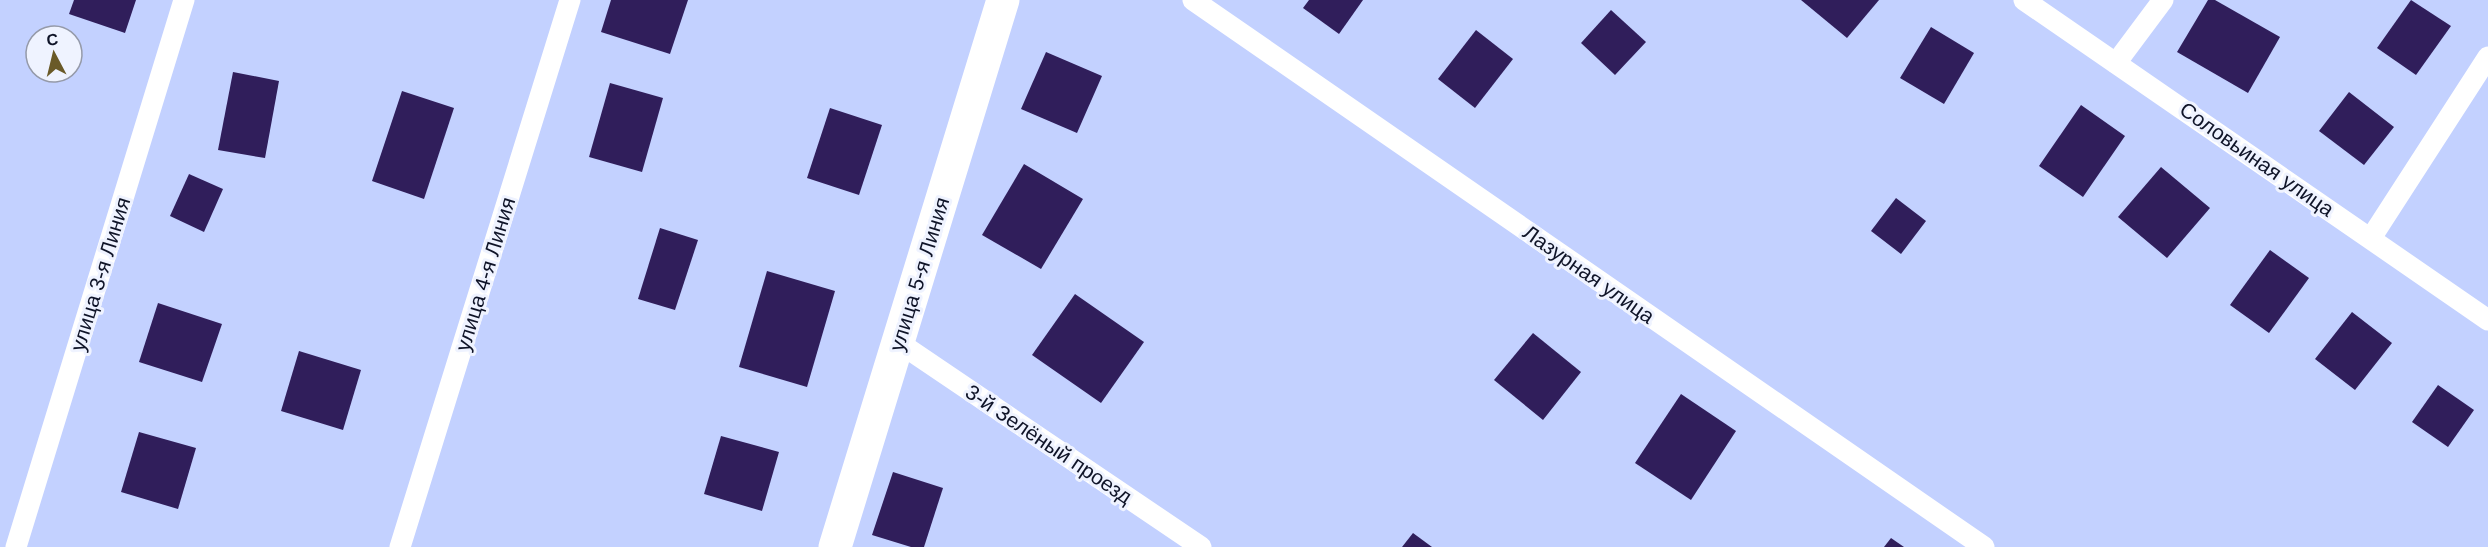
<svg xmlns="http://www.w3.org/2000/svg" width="2488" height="547" viewBox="0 0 2488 547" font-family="Arial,sans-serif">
	<rect width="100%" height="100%" fill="#c3d1ff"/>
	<g fill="#301e5b">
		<polygon points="74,0 136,0 125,33 69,14"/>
		<polygon points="611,0 688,0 670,54 601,32"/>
		<polygon points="1309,0 1363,0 1339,34 1303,8"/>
		<polygon points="1801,0 1879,0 1847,38"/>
		<polygon points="2208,0 2215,0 2280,37 2248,93 2177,52"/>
		<polygon points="2411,0 2451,26 2416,75 2377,48"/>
		<polygon points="1611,10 1646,42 1615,75 1581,43"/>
		<polygon points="1931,27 1974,53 1944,104 1900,78"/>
		<polygon points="1476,30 1513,59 1475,108 1438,79"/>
		<polygon points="1046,52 1102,76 1077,133 1021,109"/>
		<polygon points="233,72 279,81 265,158 218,150"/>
		<polygon points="610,83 663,98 642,172 589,157"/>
		<polygon points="402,91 454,108 424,199 372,181"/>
		<polygon points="2349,92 2394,127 2364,165 2319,131"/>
		<polygon points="2081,105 2125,136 2083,197 2039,166"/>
		<polygon points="830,108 882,125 859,195 807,178"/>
		<polygon points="1024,164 1083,199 1041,269 982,235"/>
		<polygon points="2161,167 2210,208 2167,258 2118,217"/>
		<polygon points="189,174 223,189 204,232 170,216"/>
		<polygon points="1896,198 1926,221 1901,254 1871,231"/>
		<polygon points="660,228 698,240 675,310 638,299"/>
		<polygon points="2270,250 2309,278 2269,333 2230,305"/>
		<polygon points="767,271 835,291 807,387 739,367"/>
		<polygon points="1075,294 1144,342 1101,403 1032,355"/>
		<polygon points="158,303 222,324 202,382 139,362"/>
		<polygon points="2352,312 2392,343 2355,390 2315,359"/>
		<polygon points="1533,333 1581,372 1543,420 1494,380"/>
		<polygon points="299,351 361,370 343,430 281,411"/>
		<polygon points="2438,385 2474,410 2448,447 2412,422"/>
		<polygon points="1681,394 1736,431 1691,500 1635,463"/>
		<polygon points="139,432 196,448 178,509 121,492"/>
		<polygon points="721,436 779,452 762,511 704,494"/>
		<polygon points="893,472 943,488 924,547 911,547 872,535"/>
		<polygon points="1413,533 1432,547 1402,547"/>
		<polygon points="1891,538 1904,547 1884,547"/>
	</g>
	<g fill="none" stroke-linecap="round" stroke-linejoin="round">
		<g stroke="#fff" stroke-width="21">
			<polyline points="1193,0 1984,547"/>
			<polyline points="2024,0 2488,320"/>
			<polyline points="2116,63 2163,0"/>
			<polyline points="2371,238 2488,57"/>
			<polyline points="898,342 1201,547"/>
			<polyline points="16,547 184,0"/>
			<polyline points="400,547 570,0"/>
		</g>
		<polyline stroke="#fff" stroke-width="33" points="835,547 1003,0"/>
	</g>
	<g text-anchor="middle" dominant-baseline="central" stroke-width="6" stroke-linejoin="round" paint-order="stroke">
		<g font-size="21" fill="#0f1428" stroke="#eff3ff">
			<text transform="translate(2257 159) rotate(35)">Соловьиная улица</text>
			<text transform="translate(100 274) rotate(-73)">улица 3-я Линия</text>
			<text transform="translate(485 274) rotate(-73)">улица 4-я Линия</text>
			<text transform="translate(919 274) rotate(-73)">улица 5-я Линия</text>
			<text transform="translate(1589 274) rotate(35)">Лазурная улица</text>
			<text transform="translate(1049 444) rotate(34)">3-й Зелёный проезд</text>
		</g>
	</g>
	<g transform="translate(54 54) rotate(353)"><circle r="28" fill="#eff3ff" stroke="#959aa9" stroke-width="1.5"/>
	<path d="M0-4.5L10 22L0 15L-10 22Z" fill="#6a5a28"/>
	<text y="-9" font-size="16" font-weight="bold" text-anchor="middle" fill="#0f1428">С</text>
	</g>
</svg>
